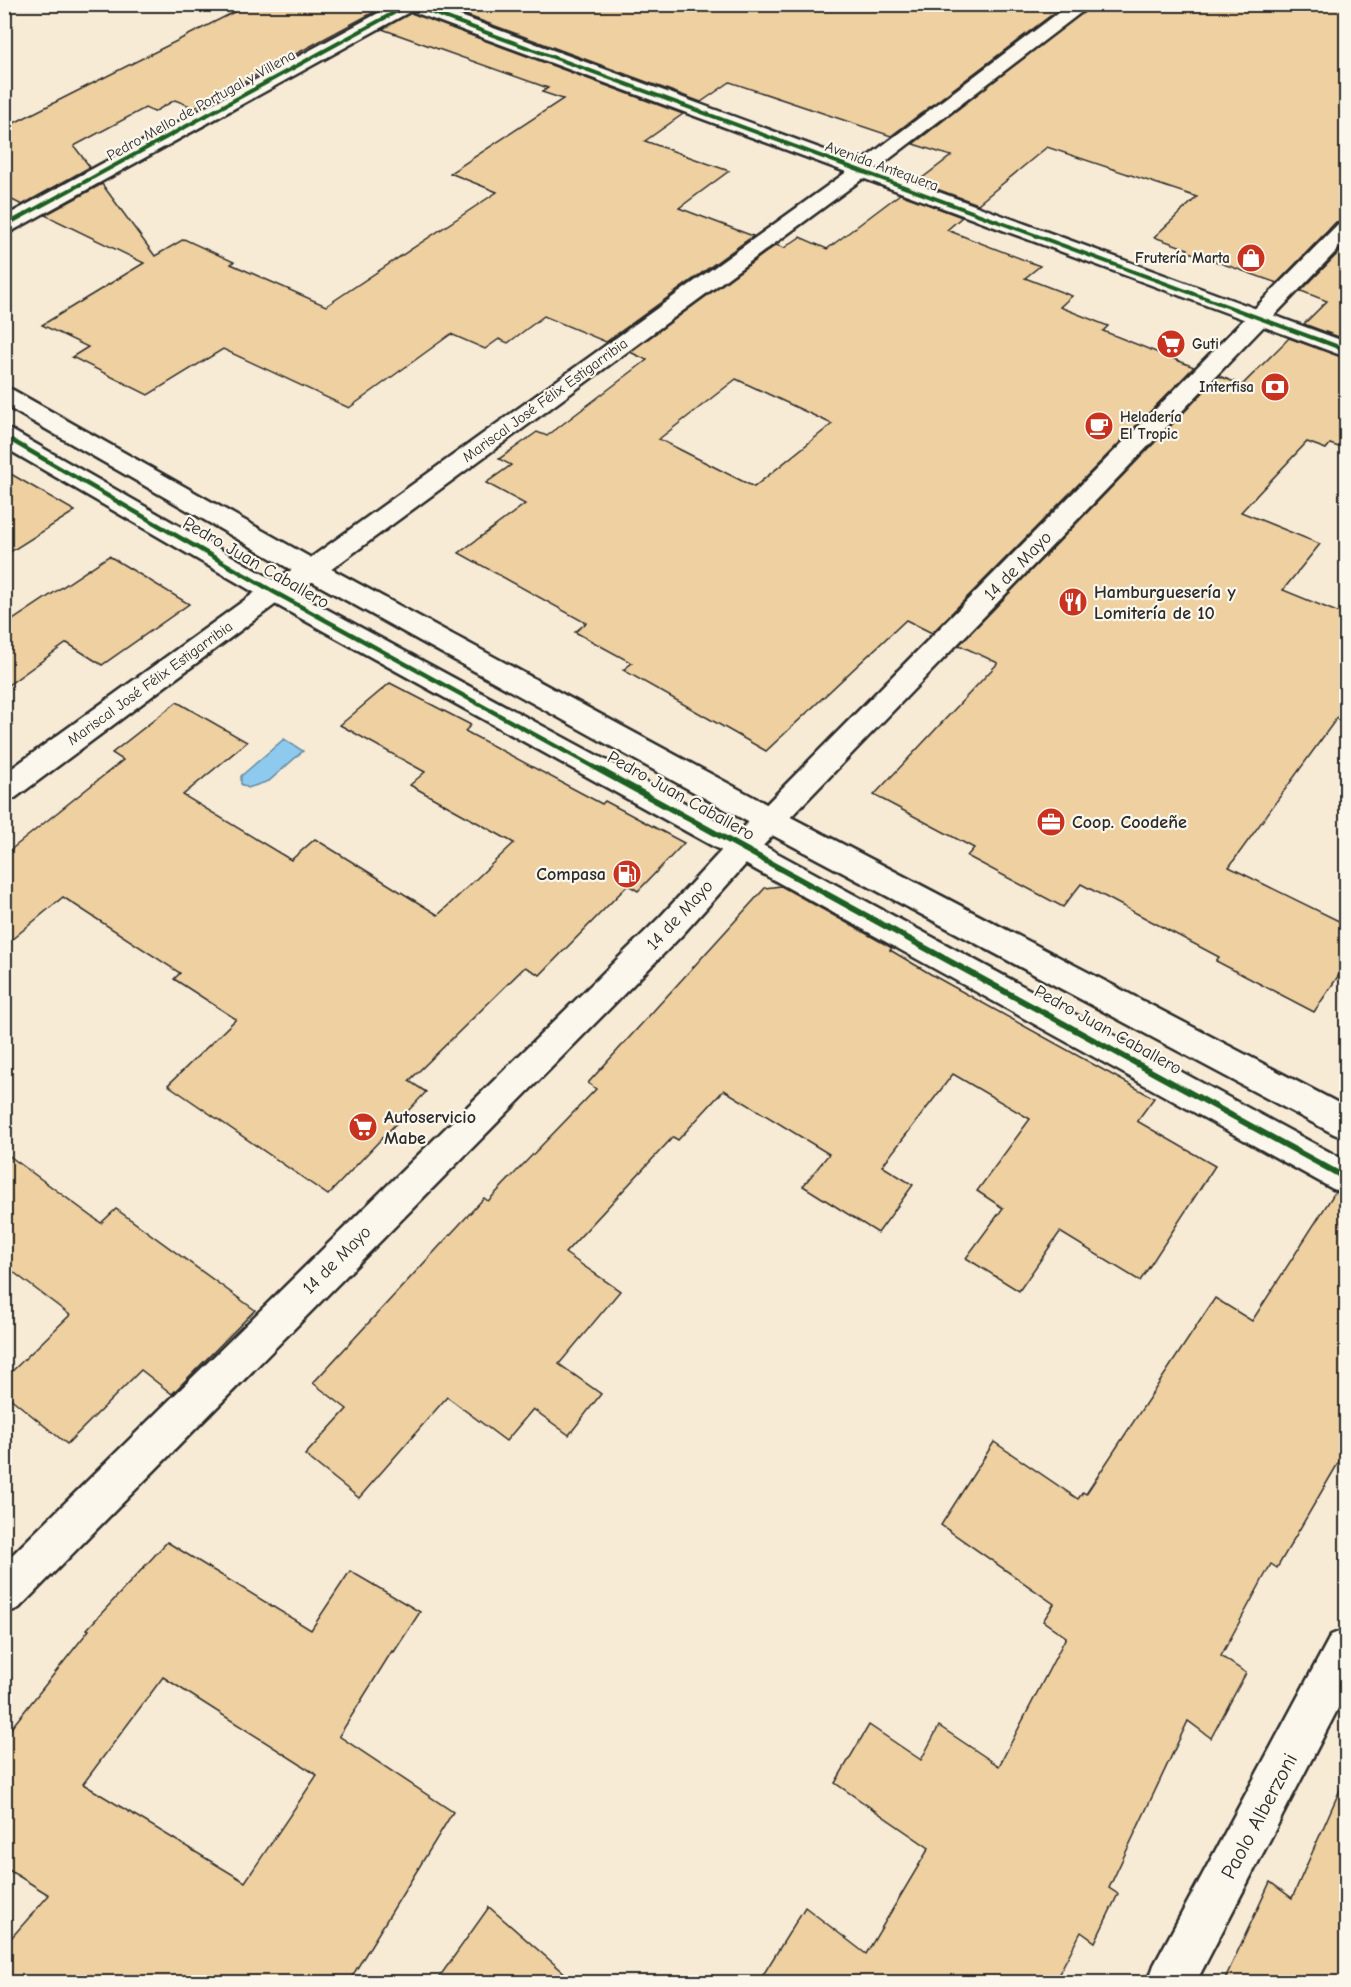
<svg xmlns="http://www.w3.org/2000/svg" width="1351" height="1987" viewBox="0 0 1351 1987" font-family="'Comic Neue',sans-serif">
	<rect width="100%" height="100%" fill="#f7ebd6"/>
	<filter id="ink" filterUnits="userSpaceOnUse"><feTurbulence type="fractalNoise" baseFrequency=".0167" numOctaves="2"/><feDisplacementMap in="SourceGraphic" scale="12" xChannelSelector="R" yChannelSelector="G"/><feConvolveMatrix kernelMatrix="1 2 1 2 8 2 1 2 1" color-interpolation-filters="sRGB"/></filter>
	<g filter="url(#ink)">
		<polygon fill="#8ecaee" stroke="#668aa0" stroke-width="1.5" points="284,739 303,751 269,781 248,788 241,784 241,776"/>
		<g fill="#eed0a1" stroke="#2b2b2b" stroke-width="1.5" fill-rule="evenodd">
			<polygon points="250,4 389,4 195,108 175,100 154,112 145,108 74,146 90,167 22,205 4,196 4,128"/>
			<polygon points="436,4 1066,4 891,136 730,82 701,102"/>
			<polygon points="1094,4 1347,4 1347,220 1336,222 1277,283 1186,251 1188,249 1154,237 1197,197 1047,147 978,204 917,182 951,156 913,144"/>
			<polygon points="411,13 683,114 645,141 729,171 679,208 753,236 606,342 544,316 508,343 499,339 485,349 451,334 349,408 223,349 148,395 72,357 88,347 42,325 144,263 45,215 102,184 155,256 184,239 234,262 231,264 326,306 497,192 450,173 563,99 542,92 548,88 382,29"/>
			<path d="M900 194 962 217 947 230 1040 266 1025 278 1072 296 1060 307 1108 326 1103 331 1194 367 932 633 906 620 766 751 623 670 632 663 575 632 586 623 459 553 525 504 486 483 511 465 499 459 537 432 547 436 647 360 630 352 776 245 784 248 800 237 827 249ZM736 379 832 424 754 487 659 439Z"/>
			<polygon points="1347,244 1347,340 1304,324 1327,301 1301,291"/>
			<polygon points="1289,338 1347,359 1347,450 1330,444 1326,449 1307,442 1241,512 1320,544 1283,590 1347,616 1347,704 1229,867 1347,925 1347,963 1314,1012 1216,961 1219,957 1081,884 1063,907 967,856 974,848 874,795 998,663 959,645 1219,376 1242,385"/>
			<polygon points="4,470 75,511 4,556"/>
			<polygon points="109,556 189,604 102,665 67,643 4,688 4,626"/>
			<polygon points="390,683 471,725 465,731 602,804 605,801 684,843 638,891 628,885 540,975 525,967 409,1081 426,1092 328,1195 168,1085 236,1019 174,979 180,973 63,897 4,946 4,855 123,760 112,753 177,702 247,742 183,795 291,860 315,839 438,915 514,843 410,785 425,772 340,725"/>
			<polygon points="781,886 892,948 890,950 934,976 1154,1098 1137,1121 1215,1166 1140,1281 1060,1232 1019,1291 966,1258 1003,1208 977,1191 1030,1119 953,1074 882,1166 913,1185 878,1233 803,1186 829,1154 724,1090 678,1140 673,1137 565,1253 620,1291 559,1364 601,1394 569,1435 533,1409 506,1441 447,1397 359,1498 305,1455 347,1409 313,1383 484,1198 488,1201 596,1089 588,1083 765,888"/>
			<polygon points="4,1152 101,1223 116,1209 255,1310 172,1394 141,1370 67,1444 4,1393 4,1379 70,1315 4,1265"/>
			<polygon points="1335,1192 1347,1195 1347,1448 1277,1568 1271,1564 1221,1656 1246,1673 1211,1738 1188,1721 1109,1888 1118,1894 1095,1942 1081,1932 1054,1983 758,1983 805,1907 866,1954 929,1848 835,1783 869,1725 921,1760 939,1726 999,1766 1066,1637 1043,1621 1054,1604 941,1525 994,1442 1078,1499 1083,1492 1086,1494 1215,1298 1252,1321"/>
			<path d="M167 1542 311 1630 350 1571 420 1612 394 1652 392 1651 339 1736 453 1812 348 1983H4V1946L49 1895 4 1867V1737L89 1630 87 1629ZM163 1677 317 1775 245 1882 83 1784Z"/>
			<polygon points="1347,1774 1347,1983 1223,1983 1270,1882 1292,1898"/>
			<polygon points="489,1907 576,1983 435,1983"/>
		</g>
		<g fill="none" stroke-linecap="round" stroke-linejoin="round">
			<g stroke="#2b2b2b" stroke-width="5">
				<g id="minor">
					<polygon points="395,4 428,4 1346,342 1346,357 411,11 12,231 4,232 4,217"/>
					<polygon points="4,388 13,390 322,564 781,812 1346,1107 1346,1139 1334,1134 759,828 302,576 4,405"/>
					<polygon points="4,429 13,431 284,586 1346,1161 1346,1193 1333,1189 264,598 4,447"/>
					<polygon points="1346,1629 1346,1693 1196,1982 1148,1982 1154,1965 1331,1635"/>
				</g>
			</g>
			<g stroke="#2b2b2b" stroke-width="5">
				<g id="major">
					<polygon points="1070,4 1092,4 880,166 322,576 284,598 15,798 4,801 4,774 264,586 302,564 866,158"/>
					<polygon points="1346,222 1346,241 754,855 682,935 19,1608 4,1614 4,1563 660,917 732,839 1338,224"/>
				</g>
			</g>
			<use href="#minor" fill="#fbf7ec" fill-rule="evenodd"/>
			<use href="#major" fill="#fbf7ec" fill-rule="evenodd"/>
			<g stroke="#fbf7ec" stroke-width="6">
				<g id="cycleway-far2">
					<polyline points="409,4 1324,342"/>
					<polyline points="4,226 410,4"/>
				</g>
			</g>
			<g stroke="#fbf7ec" stroke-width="8">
				<g id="cycleway-far1">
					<polyline points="1320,340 1346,350"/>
					<polyline points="4,436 274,592 601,771"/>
				</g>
			</g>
			<g stroke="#fbf7ec" stroke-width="10">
				<polyline id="cycleway" points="598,769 1346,1178"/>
			</g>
			<use href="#cycleway-far2" stroke="#1b5e20" stroke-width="4"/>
			<use href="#cycleway-far1" stroke="#1b5e20" stroke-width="4.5"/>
			<use href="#cycleway" stroke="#1b5e20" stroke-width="6"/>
		</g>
	</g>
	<defs>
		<g id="shop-disc" transform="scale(1.5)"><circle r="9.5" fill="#c8321e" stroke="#fbf7ec"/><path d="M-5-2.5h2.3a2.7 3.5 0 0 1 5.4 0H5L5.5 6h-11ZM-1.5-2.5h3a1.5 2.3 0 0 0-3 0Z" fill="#fff"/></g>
		<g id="supermarket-disc" transform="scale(1.5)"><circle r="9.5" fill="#c8321e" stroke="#fbf7ec"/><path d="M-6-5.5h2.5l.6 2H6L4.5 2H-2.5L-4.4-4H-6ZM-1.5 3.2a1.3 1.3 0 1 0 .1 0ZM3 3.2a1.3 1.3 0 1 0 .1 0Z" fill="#fff"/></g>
		<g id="bank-disc" transform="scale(1.5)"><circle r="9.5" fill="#c8321e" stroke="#fbf7ec"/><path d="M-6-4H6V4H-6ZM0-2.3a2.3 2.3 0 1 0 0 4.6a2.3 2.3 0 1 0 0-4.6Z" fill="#fff"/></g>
		<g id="cafe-disc" transform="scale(1.5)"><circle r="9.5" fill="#c8321e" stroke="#fbf7ec"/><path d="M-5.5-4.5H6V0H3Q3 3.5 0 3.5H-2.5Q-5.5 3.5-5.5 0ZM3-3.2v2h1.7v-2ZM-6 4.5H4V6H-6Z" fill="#fff"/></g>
		<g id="restaurant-disc" transform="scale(1.5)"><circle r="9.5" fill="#c8321e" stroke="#fbf7ec"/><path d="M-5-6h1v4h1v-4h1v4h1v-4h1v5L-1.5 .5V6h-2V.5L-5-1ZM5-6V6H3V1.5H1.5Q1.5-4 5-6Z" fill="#fff"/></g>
		<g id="office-disc" transform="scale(1.5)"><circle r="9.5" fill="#c8321e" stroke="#fbf7ec"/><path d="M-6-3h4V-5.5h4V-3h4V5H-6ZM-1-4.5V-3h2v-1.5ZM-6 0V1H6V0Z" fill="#fff"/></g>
		<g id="fuel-disc" transform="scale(1.5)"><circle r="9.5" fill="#c8321e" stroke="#fbf7ec"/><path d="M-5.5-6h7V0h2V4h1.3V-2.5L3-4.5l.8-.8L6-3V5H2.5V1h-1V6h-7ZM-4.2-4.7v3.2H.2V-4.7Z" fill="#fff"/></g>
	</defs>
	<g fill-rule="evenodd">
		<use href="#shop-disc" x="1251" y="258"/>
		<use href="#supermarket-disc" x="1171" y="344"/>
		<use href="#bank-disc" x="1275" y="387"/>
		<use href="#cafe-disc" x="1099" y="426"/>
		<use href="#restaurant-disc" x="1073" y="602"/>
		<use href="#office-disc" x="1051" y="822"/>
		<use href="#fuel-disc" x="627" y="874"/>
		<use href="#supermarket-disc" x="363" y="1127"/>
	</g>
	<g text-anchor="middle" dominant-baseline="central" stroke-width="4.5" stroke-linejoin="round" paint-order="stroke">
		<g font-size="15" fill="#2b2b2b" stroke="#fbf7ec">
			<text transform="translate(201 105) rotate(-29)">Pedro Mello de Portugal y Villena</text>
			<text transform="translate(882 166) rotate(20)">Avenida Antequera</text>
			<text transform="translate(545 400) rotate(-36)">Mariscal José Félix Estigarribia</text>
			<text transform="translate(150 683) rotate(-36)">Mariscal José Félix Estigarribia</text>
		</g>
		<g font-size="15" font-weight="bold" fill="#2b2b2b" stroke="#fbf7ec" text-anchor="end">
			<text x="1230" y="258">Frutería Marta</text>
			<text x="1192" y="344" text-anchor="start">Guti</text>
			<text x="1254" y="387">Interfisa</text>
			<text x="1120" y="417" text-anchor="start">Heladería<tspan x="1120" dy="17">El Tropic</tspan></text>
		</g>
		<g font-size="18" fill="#2b2b2b" stroke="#fbf7ec">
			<text transform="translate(256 563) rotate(30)">Pedro Juan Caballero</text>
			<text transform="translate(1018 566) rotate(-46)">14 de Mayo</text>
			<text transform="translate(681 796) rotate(29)">Pedro Juan Caballero</text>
			<text transform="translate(680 915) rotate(-47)">14 de Mayo</text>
			<text transform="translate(1108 1030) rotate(29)">Pedro Juan Caballero</text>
			<text transform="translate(337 1260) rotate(-45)">14 de Mayo</text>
		</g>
		<g font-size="18" font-weight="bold" fill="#2b2b2b" stroke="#fbf7ec" text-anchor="start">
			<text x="1094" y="592">Hamburguesería y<tspan x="1094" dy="21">Lomitería de 10</tspan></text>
			<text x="1072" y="822">Coop. Coodeñe</text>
			<text x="606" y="874" text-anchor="end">Compasa</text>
			<text x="384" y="1117">Autoservicio<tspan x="384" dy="21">Mabe</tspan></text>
		</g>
		<g font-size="21" fill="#2b2b2b" stroke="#fbf7ec">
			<text transform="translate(1259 1816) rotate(-62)">Paolo Alberzoni</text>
		</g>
	</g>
	<rect width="1351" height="1987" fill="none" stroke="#fbf7ec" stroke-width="24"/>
	<rect x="12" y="12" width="1327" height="1963" fill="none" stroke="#2b2b2b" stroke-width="2" filter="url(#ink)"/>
</svg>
